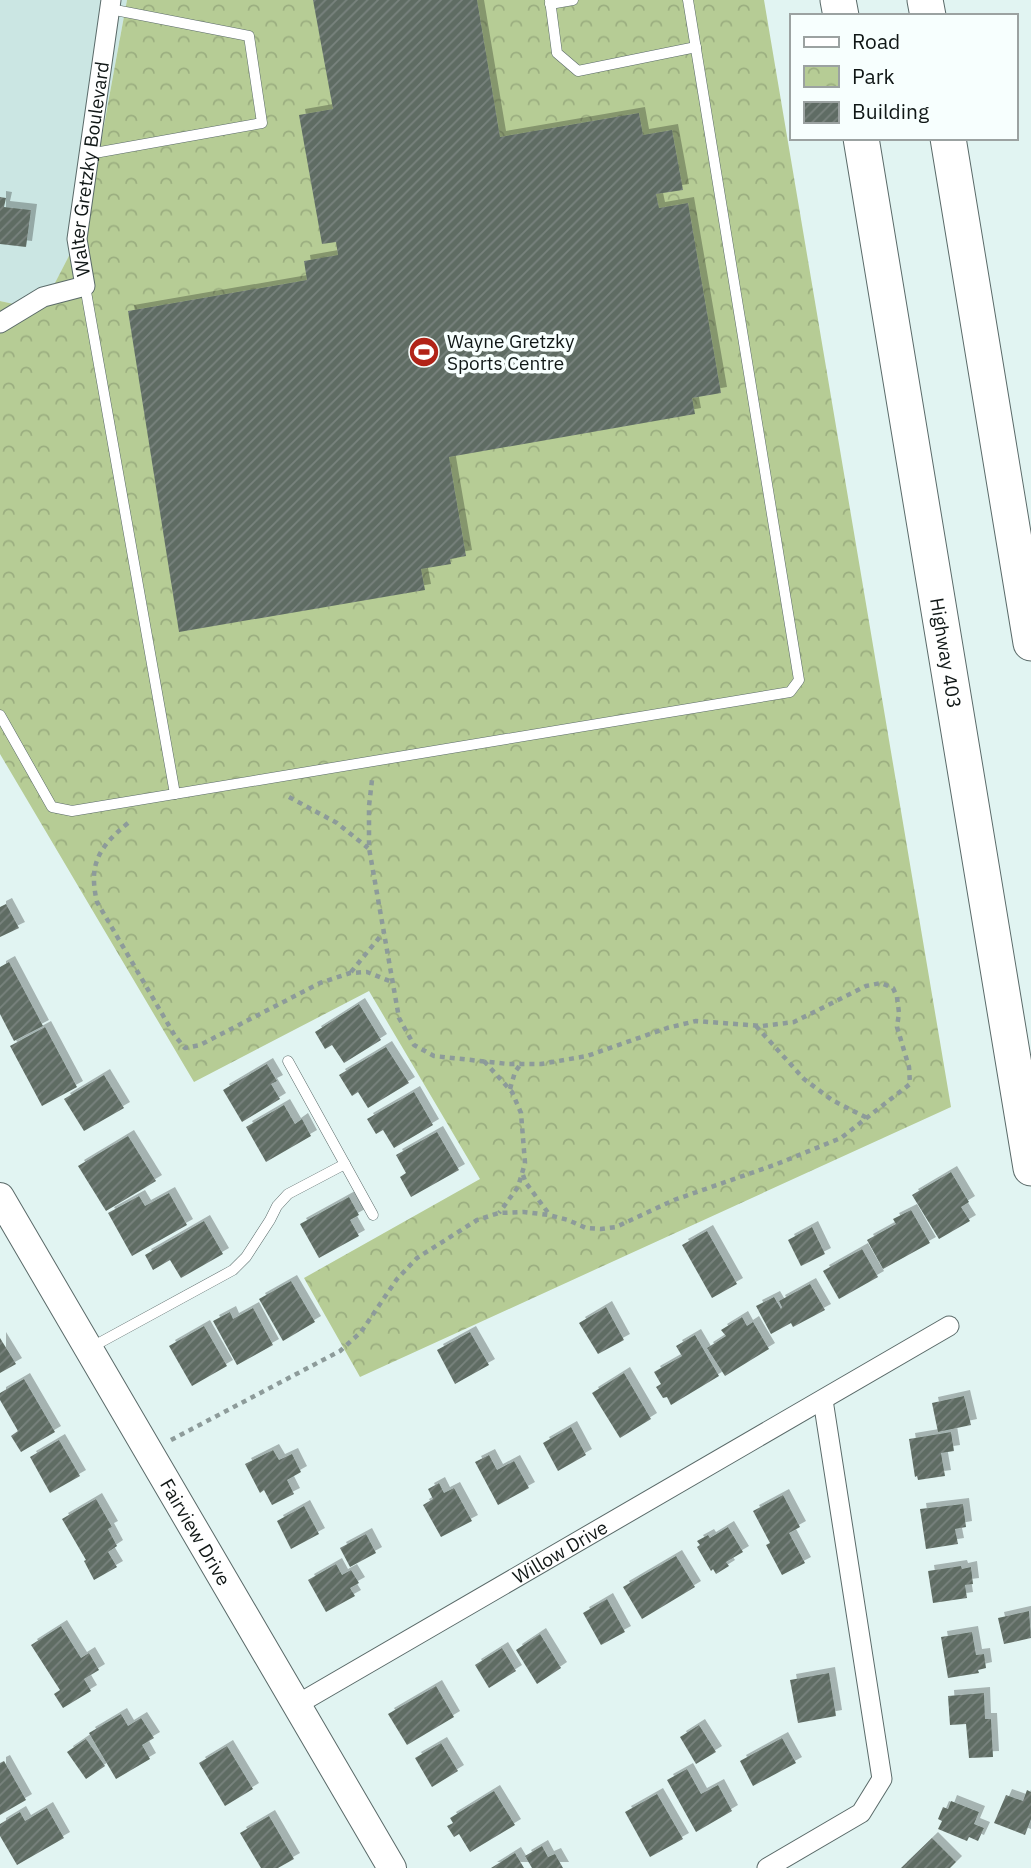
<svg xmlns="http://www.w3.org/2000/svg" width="1031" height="1868" viewBox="0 0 1031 1868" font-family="'IBM Plex Sans',sans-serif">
	<defs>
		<pattern id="park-crowns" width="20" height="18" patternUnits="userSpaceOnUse" patternTransform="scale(1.75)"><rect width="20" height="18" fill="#b6cc95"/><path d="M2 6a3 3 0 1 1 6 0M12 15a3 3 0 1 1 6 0" fill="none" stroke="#9bae80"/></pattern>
		<pattern id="building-hatch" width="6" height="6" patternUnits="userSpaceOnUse" patternTransform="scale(1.75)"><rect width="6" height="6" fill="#5f6c64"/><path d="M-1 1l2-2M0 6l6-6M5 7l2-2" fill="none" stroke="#79837e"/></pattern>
		<filter id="shadow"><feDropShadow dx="6" dy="-6" stdDeviation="0" flood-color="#0004"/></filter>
	</defs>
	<rect width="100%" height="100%" fill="#e1f4f2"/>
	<polygon fill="#cbe6e3" points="0,0 127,0 86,223 41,311 0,301"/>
	<polygon fill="url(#park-crowns)" points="127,0 764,0 951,1107 360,1377 304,1278 480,1179 369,991 194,1082 0,754 0,301 41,310 86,223"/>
	<g fill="url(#building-hatch)" filter="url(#shadow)">
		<polygon points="313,0 477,0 500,137 639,113 643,135 672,130 683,190 656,194 659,208 688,203 721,393 692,398 695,414 449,457 466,556 450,559 451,564 421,569 425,590 179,632 128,311 307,280 304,261 338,255 336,242 322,244 299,115 333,109"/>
		<polygon points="0,197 6,198 4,207 31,210 26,247 0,244"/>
		<polygon points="6,904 19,928 0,937 0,907"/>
		<polygon points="9,962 43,1026 14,1041 0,1014 0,967"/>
		<polygon points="359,1004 381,1040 344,1063 332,1045 325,1049 315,1032"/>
		<polygon points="45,1027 77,1087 42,1106 10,1046"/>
		<polygon points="386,1047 409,1083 368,1108 358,1092 352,1096 339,1075"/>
		<polygon points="267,1064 277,1081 271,1084 280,1099 242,1122 223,1090"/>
		<polygon points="104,1075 124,1108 84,1131 64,1099"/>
		<polygon points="414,1092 433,1125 394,1148 383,1130 376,1134 367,1119"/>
		<polygon points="284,1105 295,1124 302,1119 311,1136 266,1162 246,1127"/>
		<polygon points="437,1132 459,1170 411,1197 400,1177 406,1173 396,1155"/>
		<polygon points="128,1136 156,1181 106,1211 78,1166"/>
		<polygon points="951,1172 969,1202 961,1207 970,1221 939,1239 912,1195"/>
		<polygon points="169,1193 187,1225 132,1256 108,1213 139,1196 145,1206"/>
		<polygon points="349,1197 359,1215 350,1220 359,1236 319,1258 300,1224"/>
		<polygon points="911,1210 930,1243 883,1269 867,1240 896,1224 893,1219"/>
		<polygon points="204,1221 223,1254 181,1278 170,1260 153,1270 145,1255"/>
		<polygon points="812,1227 825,1254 801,1266 788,1240"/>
		<polygon points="707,1231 737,1284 712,1298 682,1245"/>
		<polygon points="862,1249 878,1277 839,1299 823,1271"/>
		<polygon points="291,1281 315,1322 283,1341 259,1299"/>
		<polygon points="810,1284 825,1310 793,1327 791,1323 771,1334 756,1306 774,1297 781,1309 782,1307 779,1301"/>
		<polygon points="606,1307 624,1340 598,1354 579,1323"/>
		<polygon points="253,1308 273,1345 237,1365 213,1321 230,1312 233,1319"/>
		<polygon points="742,1317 747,1326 753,1322 769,1349 725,1376 707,1348 726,1336 721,1330"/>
		<polygon points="204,1326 227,1366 192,1386 169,1346"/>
		<polygon points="470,1332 489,1365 455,1384 437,1350"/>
		<polygon points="695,1335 719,1376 671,1405 667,1397 663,1398 656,1387 661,1384 654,1372 682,1356 676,1346"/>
		<polygon points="0,1338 16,1364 0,1373"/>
		<polygon points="624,1373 651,1419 620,1438 592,1393"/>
		<polygon points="24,1379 55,1432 21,1452 11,1436 18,1431 0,1400 0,1393"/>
		<polygon points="964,1396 971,1425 938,1432 932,1403"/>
		<polygon points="571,1427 586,1455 558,1471 543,1443"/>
		<polygon points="951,1432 954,1451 941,1453 945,1476 918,1480 917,1476 915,1477 909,1439"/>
		<polygon points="59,1440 80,1476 50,1493 30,1457"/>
		<polygon points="273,1450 279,1460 292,1454 301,1472 287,1480 294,1494 272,1505 264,1490 260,1493 245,1464"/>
		<polygon points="489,1455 497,1470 514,1461 529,1488 498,1505 475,1462"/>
		<polygon points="439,1483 444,1493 454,1488 472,1521 441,1537 423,1505 433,1499 428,1489"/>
		<polygon points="783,1495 800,1527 789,1533 805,1563 782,1575 766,1545 770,1543 753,1511"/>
		<polygon points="96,1499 112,1527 108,1529 117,1546 108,1552 117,1567 94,1580 84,1561 86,1560 62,1519"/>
		<polygon points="963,1504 966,1527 955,1529 958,1544 926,1549 920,1509"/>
		<polygon points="304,1506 319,1534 291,1549 277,1521"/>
		<polygon points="728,1527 743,1552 726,1562 729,1566 716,1574 713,1569 711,1571 697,1547 700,1545 697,1541 708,1535 710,1538"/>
		<polygon points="366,1534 376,1553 350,1567 340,1548"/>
		<polygon points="676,1556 695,1587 642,1619 623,1587"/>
		<polygon points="336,1564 342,1575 351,1570 359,1583 350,1588 355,1596 326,1612 308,1580"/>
		<polygon points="961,1566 962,1569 971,1567 973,1584 965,1585 967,1598 933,1603 928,1571"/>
		<polygon points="607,1599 625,1632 601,1645 583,1613"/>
		<polygon points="1029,1611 1031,1638 1004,1644 998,1618"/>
		<polygon points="61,1626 81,1658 89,1653 99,1670 84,1679 91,1691 63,1708 54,1694 60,1690 31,1645"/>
		<polygon points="972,1632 976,1655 984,1654 986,1668 978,1670 979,1673 948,1678 941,1637"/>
		<polygon points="540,1634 561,1668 537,1684 516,1650"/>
		<polygon points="502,1648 516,1671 489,1688 475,1665"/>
		<polygon points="829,1673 836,1716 798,1723 790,1680"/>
		<polygon points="436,1686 454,1717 407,1745 388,1714"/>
		<polygon points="984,1693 985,1719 991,1719 993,1757 969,1758 966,1724 950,1725 948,1696"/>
		<polygon points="121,1714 128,1726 141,1718 154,1738 142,1745 150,1759 116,1779 89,1733"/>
		<polygon points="699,1725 716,1752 696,1764 680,1737"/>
		<polygon points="782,1738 796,1763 753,1786 740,1761"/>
		<polygon points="86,1739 105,1766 86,1779 67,1752"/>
		<polygon points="441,1743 458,1771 432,1787 415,1758"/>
		<polygon points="227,1746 253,1789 225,1806 199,1763"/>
		<polygon points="4,1761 26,1800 0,1815 0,1763"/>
		<polygon points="687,1769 701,1794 718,1785 732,1811 696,1832 667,1780"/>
		<polygon points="1027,1790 1031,1792 1031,1819 1025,1835 994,1823 1006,1795 1023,1801"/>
		<polygon points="494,1791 515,1825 470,1852 459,1834 454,1837 447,1826 453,1823 450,1818"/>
		<polygon points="657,1794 683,1839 650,1857 625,1812"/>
		<polygon points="951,1801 979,1812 974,1824 984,1828 978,1841 969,1837 967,1841 938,1829 942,1821 938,1819 943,1807 948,1809"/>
		<polygon points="47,1808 64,1838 17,1865 0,1836 0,1824 20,1812 25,1821"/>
		<polygon points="269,1816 294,1859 278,1868 261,1868 240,1833"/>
		<polygon points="932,1838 956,1862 950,1868 901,1868"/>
		<polygon points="542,1846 548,1857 555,1854 563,1868 532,1868 525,1856"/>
		<polygon points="515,1853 524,1868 491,1868"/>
	</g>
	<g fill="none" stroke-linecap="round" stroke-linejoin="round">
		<g stroke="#5a6a69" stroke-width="11">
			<g id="lane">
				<polyline points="550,0 557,53 578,71 696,47"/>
				<polyline points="550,4 573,0"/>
				<polyline points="89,154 262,123 249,36 110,9"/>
				<polyline points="85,286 175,794"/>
				<polyline points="0,715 52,807 72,811 790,692 799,680 688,0"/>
				<polyline points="288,1061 373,1215"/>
				<polyline points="90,1348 233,1270 246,1257 270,1220 277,1206 288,1194 345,1164"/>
			</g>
		</g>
		<g stroke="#5a6a69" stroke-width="21">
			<g id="street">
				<path id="s1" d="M0 323 43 297 85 286 77 239 111 0"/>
				<path id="s2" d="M298 1704 949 1326"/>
				<polyline points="767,1868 861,1813 882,1779 823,1400"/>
			</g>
		</g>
		<g stroke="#5a6a69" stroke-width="30">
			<g id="secondary">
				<path id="s3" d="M0 1197 392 1868"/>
			</g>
		</g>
		<g stroke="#5a6a69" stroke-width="37">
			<g id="highway">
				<polyline points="838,0 841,16"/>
				<polyline points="925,0 928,16"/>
				<path id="s4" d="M861 138 1031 1168"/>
				<polyline points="948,138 1031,643"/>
			</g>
		</g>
		<g stroke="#8d9b9a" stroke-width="4.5" stroke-dasharray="5 5" stroke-linecap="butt">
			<polyline points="289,797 337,823 368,848"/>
			<path d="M128 823C99 847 88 864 97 902L175 1036 185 1048 200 1045 320 983 350 973 367 972 392 982"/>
			<polyline points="351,972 383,933"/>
			<polyline points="756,1026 804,1079 832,1100 867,1118"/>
			<polyline points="484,1061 512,1092 521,1113 525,1163 518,1187 499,1213"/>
			<polyline points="510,1089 515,1072 520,1065"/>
			<polyline points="523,1175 526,1183 549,1214"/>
			<polyline points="171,1440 340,1351 361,1332 397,1279 417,1258 477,1220 499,1213 524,1212 549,1215 568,1220 586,1228 601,1229 616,1227 674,1200 777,1164 841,1138 910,1084 909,1067 897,1027 899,1013 897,997 893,988 881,983 866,986 794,1022 762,1026 696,1021 667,1028 587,1056 541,1064 508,1064 434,1056 414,1045 399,1018 369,848 369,806 372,780"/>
		</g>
		<use href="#lane" stroke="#fff" stroke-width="10"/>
		<use href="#street" stroke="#fff" stroke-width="19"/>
		<use href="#secondary" stroke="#fff" stroke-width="28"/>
		<use href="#highway" stroke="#fff" stroke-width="35"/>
	</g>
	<defs>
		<g id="stadium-disc" transform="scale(1.575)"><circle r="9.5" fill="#b22318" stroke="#f7fffe"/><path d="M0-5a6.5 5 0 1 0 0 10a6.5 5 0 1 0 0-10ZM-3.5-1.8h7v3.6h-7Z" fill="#fff"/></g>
	</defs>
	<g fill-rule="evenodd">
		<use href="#stadium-disc" x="424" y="352"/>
	</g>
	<g text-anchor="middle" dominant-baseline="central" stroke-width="7" stroke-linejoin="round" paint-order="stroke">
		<g font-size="19" fill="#101716" stroke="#f7fffe">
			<text stroke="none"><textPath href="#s1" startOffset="212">Walter Gretzky Boulevard</textPath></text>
			<text stroke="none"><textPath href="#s4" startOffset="522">Highway 403</textPath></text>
			<text stroke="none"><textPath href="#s3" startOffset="388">Fairview Drive</textPath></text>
			<text stroke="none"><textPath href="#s2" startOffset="303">Willow Drive</textPath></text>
		</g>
		<g font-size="19" fill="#101716" stroke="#f7fffe" text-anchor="start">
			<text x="447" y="341">Wayne Gretzky<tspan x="447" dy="22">Sports Centre</tspan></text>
		</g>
	</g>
	<rect x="790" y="14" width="228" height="126" fill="#f7fffe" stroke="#9ba2a1" stroke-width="2"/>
	<rect x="804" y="37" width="35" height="10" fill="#ffffff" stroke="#9ba2a1" stroke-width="2"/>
	<text x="852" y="49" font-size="21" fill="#101716">Road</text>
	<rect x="804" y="66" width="35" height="21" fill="url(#park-crowns)" stroke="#9ba2a1" stroke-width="2"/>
	<text x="852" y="84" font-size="21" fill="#101716">Park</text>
	<rect x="804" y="102" width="35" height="21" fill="url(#building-hatch)" stroke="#9ba2a1" stroke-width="2"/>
	<text x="852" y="119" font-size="21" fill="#101716">Building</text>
</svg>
